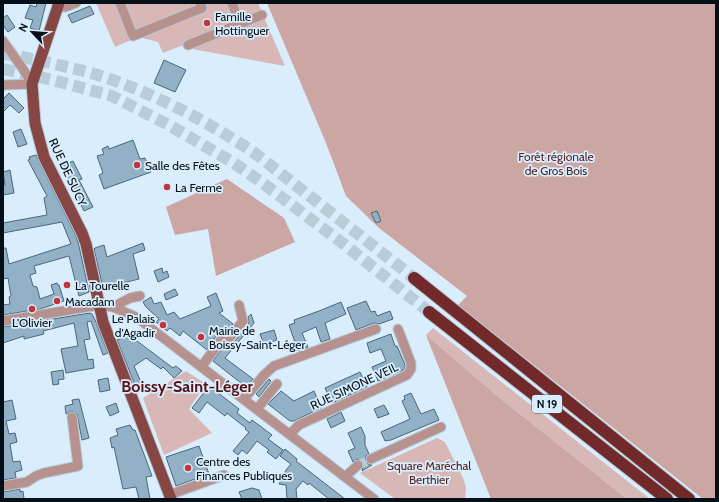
<svg xmlns="http://www.w3.org/2000/svg" width="719" height="502" viewBox="0 0 719 502" font-family="Cabin,sans-serif">
	<rect width="100%" height="100%" fill="#d9edfc"/>
	<g fill="#d8b8b6">
		<polygon points="96,3 258,3 285,66 187,48 186,44 163,53 158,42 138,37 115,47"/>
		<polygon points="433,328 650,499 627,499 501,399 426,335"/>
		<polygon points="186,371 206,384 189,409 212,433 164,455 143,398"/>
		<polygon points="437,438 445,442 464,480 466,488 465,499 395,499 360,473"/>
	</g>
	<g fill="#cba6a3">
		<polygon points="267,3 716,3 716,499 703,499 458,305 467,296 379,228 346,196 326,143"/>
		<polygon points="227,179 284,218 295,242 216,276 208,229 175,235 166,207"/>
		<polygon points="426,335 501,399 627,499 491,499"/>
	</g>
	<g fill="#93b1c6" stroke="#48687d">
		<polygon points="37,3 46,3 39,31 30,28 33,20 25,18 30,5 36,7"/>
		<polygon points="90,6 94,14 72,23 68,15"/>
		<polygon points="7,15 15,27 8,32 3,25 3,18"/>
		<polygon points="164,60 186,70 175,92 154,83"/>
		<polygon points="9,93 24,108 19,113 10,105 3,112 3,99"/>
		<polygon points="21,129 27,144 18,147 13,132"/>
		<polygon points="133,140 140,159 145,158 151,172 104,189 99,175 103,173 97,156 104,154 102,149 108,146 109,149"/>
		<polygon points="36,155 76,236 79,246 89,292 79,296 69,256 34,266 36,273 30,275 33,286 37,287 40,299 54,294 51,285 57,283 58,285 59,285 64,301 40,309 3,315 3,305 10,304 9,297 11,296 8,278 3,279 3,248 6,248 9,264 71,244 62,222 3,233 3,223 47,215 44,198 47,196 28,160 30,159 29,157"/>
		<polygon points="73,161 82,179 79,180 93,207 84,211 62,166"/>
		<polygon points="10,170 14,193 3,195 3,185 5,185 3,172"/>
		<polygon points="377,211 381,221 376,223 371,213"/>
		<polygon points="143,243 145,250 133,254 139,279 103,288 94,249 95,248 104,245 107,257"/>
		<polygon points="162,268 163,273 167,271 169,277 158,282 154,271"/>
		<polygon points="175,289 178,295 166,300 164,294"/>
		<polygon points="216,293 223,311 219,313 233,324 224,335 220,334 216,336 207,350 183,331 180,336 170,328 167,331 156,322 159,319 146,307 143,302 151,297 154,304 161,302 167,315 174,312 180,319 211,306 207,297"/>
		<polygon points="366,301 371,312 375,311 377,316 390,311 393,319 379,324 374,323 356,330 347,308"/>
		<polygon points="341,302 346,314 325,323 330,339 321,342 316,327 302,333 308,347 298,351 289,325 295,323 294,320 319,311"/>
		<polygon points="90,313 92,314 96,322 108,353 103,355 91,321 87,322 90,339 84,340 88,360 93,359 94,368 66,373 61,349 78,346 74,323 43,331 44,334 24,339 24,336 3,343 3,327"/>
		<polygon points="251,314 254,323 225,358 253,379 246,387 213,361 223,347 227,348 231,346 248,325 249,322 248,317"/>
		<polygon points="274,330 277,340 264,345 260,334"/>
		<polygon points="391,334 395,346 397,346 405,365 405,367 403,370 378,381 372,367 386,361 381,349 370,353 367,343"/>
		<polygon points="129,335 173,368 176,366 182,371 174,378 163,367 161,369 146,358 134,366 143,387 137,390 117,340"/>
		<polygon points="63,370 64,379 58,380 59,384 53,385 51,372"/>
		<polygon points="360,372 367,387 332,403 325,388"/>
		<polygon points="108,378 110,390 100,392 98,380"/>
		<polygon points="269,379 271,381 259,397 256,394"/>
		<polygon points="209,386 239,409 237,413 250,423 252,420 272,435 268,439 283,450 276,459 267,452 269,450 257,441 247,454 242,450 238,455 233,451 249,432 245,429 246,428 227,413 225,416 207,402 199,413 192,408"/>
		<polygon points="281,391 294,401 314,391 321,408 294,421 290,421 268,404"/>
		<polygon points="411,393 421,414 434,409 439,420 391,440 385,441 381,432 410,419 402,401 405,399 404,396"/>
		<polygon points="79,399 89,438 82,440 77,414 72,411 66,414 65,406 73,404 72,400"/>
		<polygon points="12,400 16,419 6,421 9,434 15,433 17,442 10,444 13,462 20,461 22,470 15,472 16,478 3,480 3,402"/>
		<polygon points="116,403 119,412 110,416 106,407"/>
		<polygon points="384,405 389,414 378,418 374,409"/>
		<polygon points="341,412 345,421 331,428 327,419"/>
		<polygon points="130,425 133,430 135,430 152,476 146,477 150,499 139,499 136,487 123,489 114,447 112,448 110,438 118,435 116,429"/>
		<polygon points="361,427 365,436 365,445 369,454 366,456 365,461 368,464 372,465 362,471 364,464 363,461 357,459 353,462 348,451 355,448 348,433"/>
		<polygon points="199,446 209,474 176,486 166,457"/>
		<polygon points="285,449 297,459 296,461 345,499 329,499 309,483 308,485 303,481 296,489 297,499 287,499 286,485 279,484 286,470 291,464 280,456"/>
		<polygon points="252,488 259,490 262,499 242,499 239,492"/>
		<polygon points="20,489 20,492 23,491 24,499 3,499 3,492"/>
	</g>
	<g fill="none" stroke-linecap="round" stroke-linejoin="round">
		<polyline stroke="#b9ccda" stroke-width="9" stroke-dasharray="9 4.5" stroke-linecap="butt" points="358,465 371,459"/>
		<g stroke="#b9ccda" stroke-width="12" stroke-dasharray="12 6" stroke-linecap="butt">
			<path d="M3 54C16 55 29 59 42 61 62 66 82 70 101 76 155 94 209 122 256 154L414 278"/>
			<polyline points="3,69 53,80 112,96 167,124 234,163 264,184 345,245 429,312"/>
		</g>
		<g stroke="#b7c9d7" stroke-width="11">
			<g id="minor">
				<polyline points="120,3 133,36 202,8 200,3"/>
				<polyline points="232,3 240,24"/>
				<polyline points="58,7 65,7 76,3"/>
				<polyline points="3,41 23,69 32,84 3,85"/>
				<polyline points="188,45 262,15"/>
				<polyline points="113,307 130,298 140,296"/>
				<polyline points="3,321 99,305 113,307 136,317 374,499"/>
				<polyline points="202,366 221,340 226,342 243,321 239,305"/>
				<polyline points="244,399 264,375 274,366 376,329"/>
				<polyline points="257,409 277,384"/>
				<polyline points="290,434 299,425 407,375 411,369 411,363 398,329"/>
				<polyline points="371,459 441,427"/>
				<polyline points="345,477 358,465"/>
				<polyline points="3,486 27,482 36,476 44,473 78,466 72,417"/>
				<polyline points="169,495 224,475"/>
			</g>
		</g>
		<g stroke="#b7c9d7" stroke-width="13">
			<polyline id="major" points="59,3 32,84 35,123 44,157 82,233 86,244 103,322 171,499"/>
		</g>
		<g stroke="#b7c9d7" stroke-width="14">
			<g id="highway">
				<polyline points="414,278 689,499"/>
				<polyline points="429,312 667,499"/>
			</g>
		</g>
		<use href="#minor" stroke="#b7918e" stroke-width="9"/>
		<use href="#major" stroke="#864644" stroke-width="11"/>
		<use href="#highway" stroke="#722929" stroke-width="12"/>
	</g>
	<g fill="#c3333b" stroke="#d9edfc" stroke-width="1.5">
		<circle cx="207" cy="23" r="4"/>
		<circle cx="137" cy="165" r="4"/>
		<circle cx="167" cy="187" r="4"/>
		<circle cx="67" cy="285" r="4"/>
		<circle cx="57" cy="301" r="4"/>
		<circle cx="32" cy="309" r="4"/>
		<circle cx="163" cy="325" r="4"/>
		<circle cx="201" cy="337" r="4"/>
		<circle cx="188" cy="468" r="4"/>
	</g>
	<g text-anchor="middle" dominant-baseline="central" stroke-width="3.5" stroke-linejoin="round" paint-order="stroke">
		<rect fill="#d9edfc" stroke="#44525c" stroke-width="1" x="532" y="395" width="30" height="18" rx="3"/>
		<g font-size="11" font-weight="bold" fill="#040f17">
			<text x="547" y="404">N 19</text>
		</g>
		<g font-size="12" fill="#040f17" stroke="#d9edfc" text-anchor="start">
			<text x="215" y="16">Famille<tspan x="215" dy="14">Hottinguer</tspan></text>
			<text x="145" y="165">Salle des Fêtes</text>
			<text x="175" y="187">La Ferme</text>
			<text x="75" y="285">La Tourelle</text>
			<text x="65" y="301">Macadam</text>
			<text x="155" y="318" text-anchor="end">Le Palais<tspan x="155" dy="14">d'Agadir</tspan></text>
			<text x="32" y="322" text-anchor="middle">L'Olivier</text>
			<text x="209" y="330">Mairie de<tspan x="209" dy="14">Boissy-Saint-Léger</tspan></text>
			<text x="196" y="461">Centre des<tspan x="196" dy="14">Finances Publiques</tspan></text>
		</g>
		<g font-size="12" fill="#552322" stroke="#d9edfc">
			<text x="556" y="156">Forêt régionale<tspan x="556" dy="14">de Gros Bois</tspan></text>
			<text x="429" y="465">Square Maréchal<tspan x="429" dy="14">Berthier</tspan></text>
		</g>
		<g font-size="12" fill="#040f17" stroke="#d9edfc">
			<text transform="translate(68 172) rotate(65)">RUE DE SUCY</text>
			<text transform="translate(354 386) rotate(-25)">RUE SIMONE VEIL</text>
		</g>
		<g font-size="16" font-weight="bold" fill="#581316" stroke="#d9edfc">
			<text x="187" y="386">Boissy-Saint-Léger</text>
		</g>
	</g>
	<rect width="719" height="502" fill="none" stroke="#040f17" stroke-width="8"/>
	<g transform="translate(32 32) rotate(296)" stroke="#d9edfc" stroke-width="3" paint-order="stroke">
	<path d="M0-3L7 15L0 10L-7 15Z" fill="#040f17"/>
	<text y="-6" font-size="11" font-weight="bold" text-anchor="middle" fill="#040f17">N</text>
	</g>
</svg>
